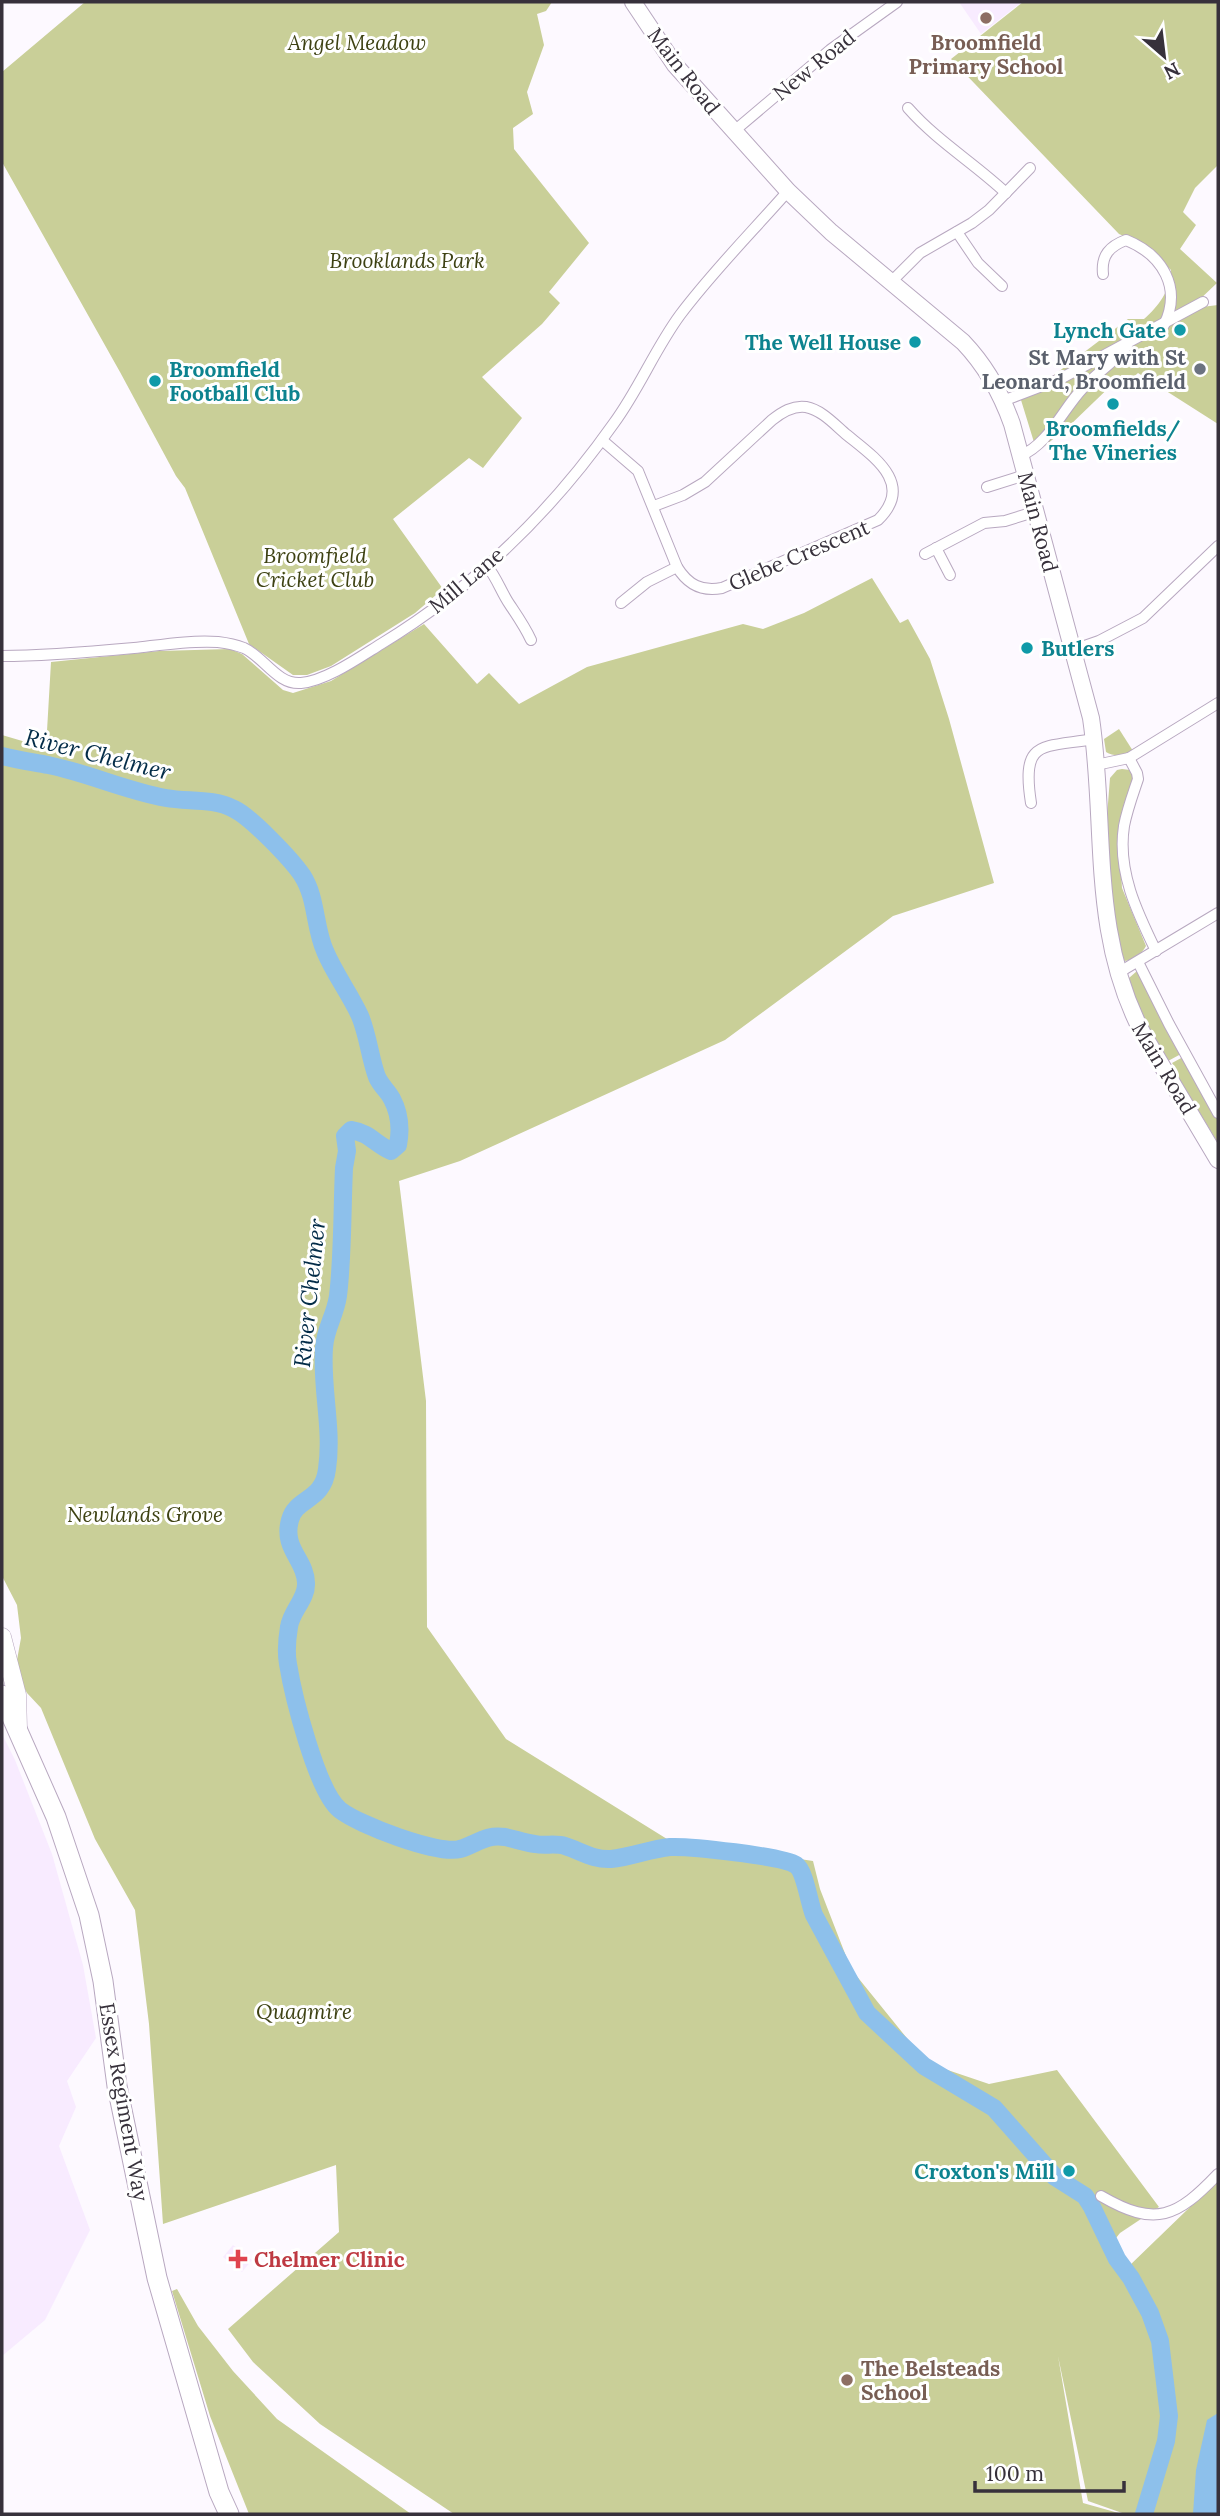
<svg xmlns="http://www.w3.org/2000/svg" width="1220" height="2516" viewBox="0 0 1220 2516" font-family="Lora,serif">
	<rect width="100%" height="100%" fill="#fdf9ff"/>
	<g fill="#f8ebff">
		<polygon points="959,2 1022,2 981,34"/>
		<polygon points="2,1734 15,1760 52,1854 83,1965 96,2038 67,2081 76,2107 59,2146 90,2230 45,2320 2,2356"/>
		<polygon points="233,2245 252,2260 242,2272 223,2257"/>
	</g>
	<g fill="#c9cf98">
		<polygon points="85,2 552,2 546,11 537,14 544,45 527,92 533,114 513,128 514,149 589,243 549,292 560,303 542,324 482,377 522,418 483,468 469,458 393,519 443,589 415,613 331,666 307,675 293,675 249,644 185,488 176,476 120,372 2,162 2,72"/>
		<path d="M1023 2H1218V165L1195 188 1183 212 1196 225 1180 249 1217 283 1197 302 1202 307 1218 305V424L1138 373 1129 381 1122 375 1067 428 1037 452 1021 400 1128 319H1144C1158 307 1171 290 1171 270L1143 244 1119 234 951 59Z"/>
		<polygon points="872,578 900,623 908,619 930,659 949,719 994,883 893,916 725,1040 460,1161 399,1181 426,1401 427,1627 506,1739 667,1839 813,1861 820,1889 851,1969 927,2063 989,2084 1057,2070 1159,2207 1120,2233 1112,2243 1128,2267 1218,2180 1218,2514 1125,2514 1088,2501 1058,2356 1083,2503 1122,2514 454,2514 320,2424 253,2362 228,2329 339,2232 336,2165 163,2224 149,2024 135,1910 95,1839 41,1708 27,1693 15,1671 21,1638 17,1605 2,1576 2,735 46,748 51,662 159,651 230,649 242,654 283,690 293,693 331,681 424,624 477,684 489,673 519,704 587,667 743,624 763,629 804,613"/>
		<path d="M1119 729 1133 751C1125 756 1114 757 1106 752L1104 739Z"/>
		<path d="M1122 769 1130 770 1133 777 1119 842 1122 888 1146 946C1143 953 1130 962 1122 961L1112 922 1105 817 1107 816 1110 778 1117 770Z"/>
		<path d="M1137 971 1181 1054 1168 1061C1153 1035 1136 1008 1129 978Z"/>
		<polygon points="1183,1057 1218,1120 1218,1143 1172,1067 1174,1066 1172,1063"/>
		<polygon points="177,2289 198,2326 233,2371 277,2419 411,2514 249,2514 210,2416 172,2291"/>
	</g>
	<polygon fill="#8dc0eb" points="1218,2413 1218,2514 1193,2514 1196,2470 1207,2420"/>
	<g fill="none" stroke-linecap="round" stroke-linejoin="round">
		<path stroke="#8dc0eb" stroke-width="18" d="M2 756C18 760 32 762 48 765 88 773 126 791 166 798 188 802 213 798 234 809 251 817 291 859 302 875 317 898 314 926 325 951 334 973 350 994 360 1016 368 1035 370 1058 377 1077 381 1086 388 1091 392 1099 400 1114 401 1129 398 1145L391 1151C375 1144 370 1133 351 1130L345 1136 347 1151 344 1168C342 1210 343 1254 338 1296 335 1316 325 1329 324 1348 321 1388 333 1428 327 1469 323 1502 296 1497 290 1520 282 1549 306 1560 306 1583 307 1599 291 1611 289 1627 287 1639 286 1653 288 1664 293 1695 317 1792 340 1810 359 1825 438 1855 460 1849 477 1844 485 1834 505 1837 515 1839 525 1843 535 1844 545 1846 556 1843 565 1846 581 1851 593 1860 611 1859 631 1857 650 1849 670 1847 688 1846 783 1856 796 1865 805 1871 809 1903 814 1915L867 2013 924 2066 994 2108 1055 2177 1085 2196 1092 2207 1117 2259 1131 2278 1150 2313 1160 2341 1169 2416 1166 2441 1144 2514"/>
		<g stroke="#b8a8c0" stroke-width="12">
			<g id="minor">
				<path d="M908 108C937 141 974 163 1006 193"/>
				<polyline points="733,132 830,50 897,2"/>
				<polyline points="957,232 978,263 1002,286"/>
				<path d="M1103 274C1101 255 1110 246 1126 240 1163 255 1182 288 1164 325"/>
				<polyline points="891,282 920,253 972,223 989,210 1030,168"/>
				<polyline points="1003,401 1060,379 1203,302"/>
				<path d="M602 440 638 471 677 567C688 585 702 592 722 588L878 520C915 484 874 457 847 435 835 425 822 410 806 407 793 405 782 412 772 420L705 482 683 495 654 506"/>
				<path d="M1020 456C1049 444 1062 410 1083 388 1097 373 1114 362 1127 346"/>
				<polyline points="987,487 1025,475"/>
				<polyline points="936,548 950,575"/>
				<polyline points="925,554 984,523 1005,521 1034,512"/>
				<path d="M487 566C497 578 501 592 510 605 518 617 525 627 531 640"/>
				<polyline points="621,603 647,582 677,567"/>
				<polyline points="1073,650 1099,641 1143,618 1218,546"/>
				<path d="M2 656C46 656 90 652 134 648 161 645 190 640 218 642 226 643 236 645 244 648 264 657 277 685 301 683 326 681 360 657 381 644 473 588 552 511 614 423 639 389 655 349 680 315 713 271 752 232 788 191"/>
				<path d="M1129 758 1137 773 1138 779C1133 794 1127 810 1124 826 1117 871 1137 912 1156 951"/>
				<polyline points="1096,765 1129,758 1218,703"/>
				<path d="M1031 803C1021 739 1041 748 1094 739"/>
				<polyline points="1138,962 1169,1024 1218,1113"/>
				<polyline points="1118,973 1218,913"/>
				<path d="M1101 2196C1156 2228 1177 2217 1218 2174"/>
			</g>
		</g>
		<g stroke="#b8a8c0" stroke-width="18">
			<path id="secondary" d="M633 2 675 65 788 191 831 232 963 342C985 365 1001 393 1012 424L1091 718C1107 826 1089 932 1143 1034L1218 1160"/>
		</g>
		<g stroke="#b8a8c0" stroke-width="19">
			<polyline id="primary" points="2,1637 17,1695 18,1729"/>
		</g>
		<g stroke="#b8a8c0" stroke-width="21">
			<polyline id="trunk" points="2,1695 56,1817 89,1915 103,1981 117,2086 157,2278 219,2492 229,2514"/>
		</g>
		<use href="#minor" stroke="#fff" stroke-width="10"/>
		<use href="#secondary" stroke="#fff" stroke-width="16"/>
		<use href="#primary" stroke="#fff" stroke-width="18"/>
		<use href="#trunk" stroke="#fff" stroke-width="19"/>
	</g>
	<g fill="#8d6e63" stroke="#fff" stroke-width="2.5">
		<circle cx="986" cy="18" r="7"/>
		<circle cx="847" cy="2380" r="7"/>
	</g>
	<g fill="#0f9aa8" stroke="#fff" stroke-width="2.5">
		<circle cx="1180" cy="330" r="7"/>
		<circle cx="915" cy="342" r="7"/>
		<circle cx="155" cy="381" r="7"/>
		<circle cx="1113" cy="404" r="7"/>
		<circle cx="1027" cy="648" r="7"/>
		<circle cx="1069" cy="2171" r="7"/>
	</g>
	<circle fill="#6b7280" stroke="#fff" stroke-width="2.5" cx="1200" cy="369" r="7"/>
	<path fill="#e0444e" stroke="#fff" stroke-width="2.5" d="M234.5 2248.5h7v7h7v7h-7v7h-7v-7h-7v-7h7z"/>
	<g text-anchor="middle" dominant-baseline="central" stroke-width="6" stroke-linejoin="round" paint-order="stroke">
		<g font-size="21" font-style="italic" fill="#3e4213" stroke="#fff">
			<text x="357" y="42">Angel Meadow</text>
			<text x="407" y="260">Brooklands Park</text>
			<text x="315" y="555">Broomfield<tspan x="315" dy="24">Cricket Club</tspan></text>
			<text x="145" y="1514">Newlands Grove</text>
			<text x="304" y="2011">Quagmire</text>
		</g>
		<g font-size="21" font-weight="bold" fill="#785e54" stroke="#fff">
			<text x="986" y="42">Broomfield<tspan x="986" dy="24">Primary School</tspan></text>
			<text x="861" y="2368" text-anchor="start">The Belsteads<tspan x="861" dy="24">School</tspan></text>
		</g>
		<g font-size="21" fill="#37313b" stroke="#fff">
			<text transform="translate(814 65) rotate(-39)">New Road</text>
			<text transform="translate(684 71) rotate(52)">Main Road</text>
			<text transform="translate(1038 522) rotate(75)">Main Road</text>
			<text transform="translate(799 555) rotate(-23)">Glebe Crescent</text>
			<text transform="translate(466 580) rotate(-40)">Mill Lane</text>
			<text transform="translate(1164 1068) rotate(59)">Main Road</text>
			<text transform="translate(124 2102) rotate(80)">Essex Regiment Way</text>
		</g>
		<g font-size="21" font-weight="bold" fill="#0d838f" stroke="#fff" text-anchor="end">
			<text x="1166" y="330">Lynch Gate</text>
			<text x="901" y="342">The Well House</text>
			<text x="169" y="369" text-anchor="start">Broomfield<tspan x="169" dy="24">Football Club</tspan></text>
			<text x="1113" y="428" text-anchor="middle">Broomfields/<tspan x="1113" dy="24">The Vineries</tspan></text>
			<text x="1041" y="648" text-anchor="start">Butlers</text>
			<text x="1055" y="2171">Croxton's Mill</text>
		</g>
		<g font-size="21" font-weight="bold" fill="#5b616d" stroke="#fff" text-anchor="end">
			<text x="1186" y="357">St Mary with St<tspan x="1186" dy="24">Leonard, Broomfield</tspan></text>
		</g>
		<g font-size="21" font-weight="bold" fill="#be3a42" stroke="#fff" text-anchor="start">
			<text x="254" y="2259">Chelmer Clinic</text>
		</g>
		<g font-size="23" font-style="italic" fill="#032c48" stroke="#fff">
			<text transform="translate(98 754) rotate(14)">River Chelmer</text>
			<text transform="translate(309 1293) rotate(-84)">River Chelmer</text>
		</g>
	</g>
	<rect width="1220" height="2516" fill="none" stroke="#37313b" stroke-width="7"/>
	<g transform="translate(1164 56) rotate(152)" stroke="#ffffff" stroke-width="5" paint-order="stroke">
	<path d="M0-5L12 26L0 18L-12 26Z" fill="#37313b"/>
	<text y="-10" font-size="19" font-weight="bold" text-anchor="middle" fill="#37313b">N</text>
	</g>
	<path d="M975 2481v10h149v-10" fill="none" stroke="#37313b" stroke-width="3.5"/>
	<text x="986" y="2481" font-size="21" fill="#37313b" stroke="#ffffff" stroke-width="5" paint-order="stroke">100 m</text>
</svg>
